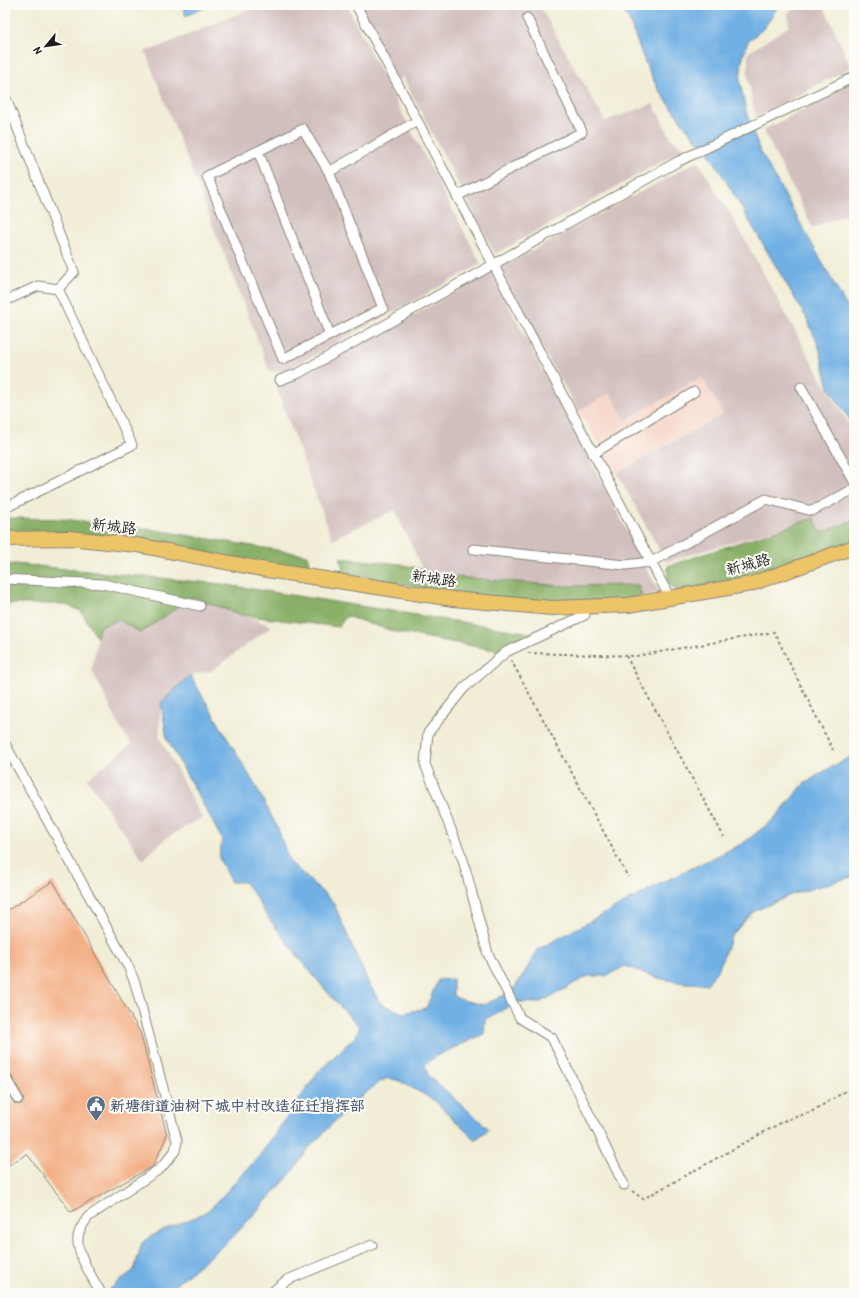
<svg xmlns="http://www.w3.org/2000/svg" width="859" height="1298" viewBox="0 0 859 1298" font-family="'Patrick Hand','LXGW WenKai TC',sans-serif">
	<rect width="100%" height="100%" fill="#fdfcf7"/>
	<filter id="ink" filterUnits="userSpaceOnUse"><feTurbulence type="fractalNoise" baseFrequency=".025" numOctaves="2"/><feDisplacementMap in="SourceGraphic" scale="8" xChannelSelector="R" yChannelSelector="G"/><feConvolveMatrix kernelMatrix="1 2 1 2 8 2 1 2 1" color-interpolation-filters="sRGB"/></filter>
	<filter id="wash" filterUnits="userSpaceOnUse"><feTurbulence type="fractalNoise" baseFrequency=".012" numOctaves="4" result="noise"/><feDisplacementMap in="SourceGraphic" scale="16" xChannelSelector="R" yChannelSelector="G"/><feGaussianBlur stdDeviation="0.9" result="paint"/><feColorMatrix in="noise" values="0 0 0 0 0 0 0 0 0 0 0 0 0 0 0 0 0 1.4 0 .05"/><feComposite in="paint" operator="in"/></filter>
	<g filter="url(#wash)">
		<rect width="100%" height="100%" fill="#f1edd6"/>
		<polygon fill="#f6d2c4" points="702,376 723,414 616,473 579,411 610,393 627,420"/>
		<g fill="#d1bfbe">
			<polygon points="259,5 347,5 372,56 481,264 285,371 270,372 145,51 154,49"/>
			<polygon points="356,5 539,5 605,121 653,104 671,138 684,149 495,254 403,77 396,80"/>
			<polygon points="804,5 823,5 851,67 756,118 748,80 748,53 789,26 788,12"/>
			<polygon points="854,80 854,210 813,228 763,130 828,98 846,83"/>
			<polygon points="698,161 739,229 813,364 854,433 854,520 821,533 814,518 666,562 617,473 723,414 702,377 626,420 610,393 579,411 537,340 500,268"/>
			<polygon points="491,272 566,414 659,592 642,596 637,585 564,586 444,576 422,568 395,510 332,539 276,387 338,357"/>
			<polygon points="192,597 272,626 211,671 190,675 161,704 159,736 202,818 166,838 143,860 87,779 132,744 122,731 92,670 99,627 119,620 141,632"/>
		</g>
		<g fill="#89b067" stroke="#526642">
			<polygon points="10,518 63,519 155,530 307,555 311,570 5,532 5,519"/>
			<polygon points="814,518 821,533 854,520 854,539 754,576 675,591 668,583 668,566"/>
			<polygon points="340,558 401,564 444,576 564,586 638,585 642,596 620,600 544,603 440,591 345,573"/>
			<polygon points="15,564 221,584 543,635 506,652 396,632 346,616 339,627 241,615 192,597 141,633 119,620 99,627 97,638 81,611 63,604 5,604 5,565"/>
		</g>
		<g fill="#71b0e4" stroke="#466680">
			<polygon points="182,5 210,5 186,16"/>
			<polygon points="620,5 779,5 764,28 748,41 742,60 740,81 745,108 759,149 848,309 854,315 854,426 829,388 819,347 807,319 713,159 684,125 657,87 645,62 629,20"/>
			<path d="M190 675 258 790 278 829 289 861 333 902 368 982 381 1004 403 1013 426 1008 438 980 453 979V996L462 1000 484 1005 512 991 524 974 537 950 661 883 742 844 773 820 804 784 826 770 854 755V876L793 894 753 912 731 936 719 968 707 984 684 983 658 978 625 966 606 976H588L539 1003 518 1002 485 1019 484 1034 438 1055 425 1064 428 1075 489 1129 475 1140 435 1101 400 1081 388 1078 380 1082 364 1094 334 1122 307 1150 290 1175 233 1237 165 1293H105L134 1270 142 1243 148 1238 161 1231 196 1217 207 1211 215 1204 260 1155 320 1070 355 1037 360 1027C327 995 298 956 270 920 260 907 255 893 244 882H231L219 858 222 839 167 739 161 703Z"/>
		</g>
		<g id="blocks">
			<polygon fill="#f3ae84" points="53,881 140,1032 167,1135 153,1166 71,1212 27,1154 5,1167 5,1089 15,1104 21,1104 24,1099 10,1074 5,1071 5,912"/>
		</g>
	</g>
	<g filter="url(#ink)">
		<use href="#blocks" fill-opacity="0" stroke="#868479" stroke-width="1"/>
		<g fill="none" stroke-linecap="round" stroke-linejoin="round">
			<g stroke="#868479" stroke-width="11">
				<g id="minor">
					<polyline points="356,5 670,598"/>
					<polyline points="5,96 74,272 58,289 132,445 5,508"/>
					<polygon points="303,129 329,172 383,308 283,359 207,176"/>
					<polyline points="258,151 330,335"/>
					<polyline points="329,172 417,121"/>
					<polyline points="457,196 582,132 527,18"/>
					<polyline points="5,301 38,286 58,289"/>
					<polyline points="280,380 299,373 677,162 854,77"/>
					<polyline points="801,387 854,481"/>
					<polyline points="593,454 694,392"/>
					<polyline points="473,549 625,565 651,562 766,499 812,511 854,489"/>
					<polyline points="5,579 103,584 200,606"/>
					<polyline points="585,615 506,652 464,688 428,733 425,764 463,860 488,954 520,1018 552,1038 624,1185"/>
					<path d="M5 744 128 966 135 983 177 1141 175 1151 161 1168 88 1217C84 1223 79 1229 78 1237 76 1253 93 1279 101 1293"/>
					<polyline points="5,1077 18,1099"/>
					<polyline points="271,1293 287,1280 372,1245"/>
				</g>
			</g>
			<g stroke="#868479" stroke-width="16">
				<polyline id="primary" points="5,539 69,538 137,545 261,569 453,599 552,608 628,605 751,584 854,547"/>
			</g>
			<g stroke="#868479" stroke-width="2" stroke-dasharray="3 3" stroke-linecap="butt">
				<polyline points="528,653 636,656 774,632 833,750"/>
				<polyline points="626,656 724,837"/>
				<polyline points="511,660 628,877"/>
				<polyline points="632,1191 643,1199 786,1120 811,1112 854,1086"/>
			</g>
			<use href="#minor" stroke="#fff" stroke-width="9"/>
			<use href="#primary" stroke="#eec469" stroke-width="14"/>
		</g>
	</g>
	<defs>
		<g id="civic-pin" transform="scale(1)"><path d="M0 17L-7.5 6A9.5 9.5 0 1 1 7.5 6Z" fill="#5c6f8a" stroke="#fdfcf7"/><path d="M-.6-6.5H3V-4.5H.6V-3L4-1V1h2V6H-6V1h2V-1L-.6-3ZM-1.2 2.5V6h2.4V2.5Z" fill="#fff"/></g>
	</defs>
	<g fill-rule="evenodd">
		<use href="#civic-pin" x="96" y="1105"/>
	</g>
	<g text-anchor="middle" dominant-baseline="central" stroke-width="4" stroke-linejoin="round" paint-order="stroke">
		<g font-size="15" fill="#1c1c1c" stroke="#fdfcf7">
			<text transform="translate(114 526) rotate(6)">新城路</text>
			<text transform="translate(748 564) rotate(-15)">新城路</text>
			<text transform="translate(434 578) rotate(8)">新城路</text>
		</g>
		<g font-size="15" font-weight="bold" fill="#4e5e75" stroke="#fdfcf7" text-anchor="start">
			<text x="110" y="1105">新塘街道油树下城中村改造征迁指挥部</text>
		</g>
	</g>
	<rect width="859" height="1298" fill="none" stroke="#fdfcf7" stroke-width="20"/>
	<g transform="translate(46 46) rotate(241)" stroke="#fdfcf7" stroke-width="3" paint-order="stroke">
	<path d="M0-3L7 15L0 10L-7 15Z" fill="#1c1c1c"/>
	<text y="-6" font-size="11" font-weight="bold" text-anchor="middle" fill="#1c1c1c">N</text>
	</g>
</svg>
